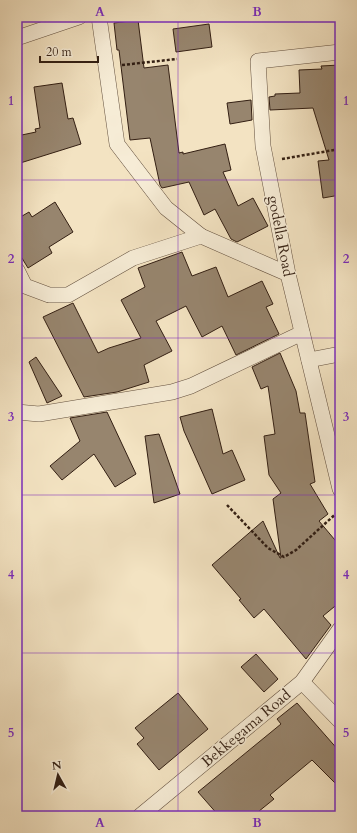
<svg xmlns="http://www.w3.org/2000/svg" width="357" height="833" viewBox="0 0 357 833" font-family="Cardo,serif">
	<rect width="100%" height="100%" fill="#f3e3c2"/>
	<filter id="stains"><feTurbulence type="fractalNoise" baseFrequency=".005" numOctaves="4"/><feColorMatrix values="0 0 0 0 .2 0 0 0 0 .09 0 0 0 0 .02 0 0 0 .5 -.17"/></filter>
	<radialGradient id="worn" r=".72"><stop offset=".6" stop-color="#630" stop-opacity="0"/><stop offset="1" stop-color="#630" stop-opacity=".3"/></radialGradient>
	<g fill="#97856e" stroke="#331f13">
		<polygon points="138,20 144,68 168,65 179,153 183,152 183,154 225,144 231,170 223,172 238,206 253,198 268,226 237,242 231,239 215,209 204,215 189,182 162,188 160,185 150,138 130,140 119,50 117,50 114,23"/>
		<polygon points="209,24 212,47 176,52 173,29"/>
		<polygon points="340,65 340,195 323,198 318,161 329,160 313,108 270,110 269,97 275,96 275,94 300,93 299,70 322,69 321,66"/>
		<polygon points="62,83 68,119 73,118 81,144 17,164 17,136 36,132 35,129 40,128 34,87"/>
		<polygon points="251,100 252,120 230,124 227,103"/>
		<polygon points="55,202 73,232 49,247 52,253 28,268 17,250 17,219 29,212 32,217"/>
		<polygon points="182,252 192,276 216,267 228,297 262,281 273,304 266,307 279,334 236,355 222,326 202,337 186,306 156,321 172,351 144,365 149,382 117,392 84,397 43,317 73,303 98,353 109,348 141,338 121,300 145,287 138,268"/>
		<polygon points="280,353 296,391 300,413 305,413 315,482 310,484 328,514 319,521 340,546 340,602 323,616 331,625 306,659 264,609 254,618 239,600 241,599 212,565 263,521 280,558 281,558 273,499 281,493 269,475 264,436 275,434 268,386 261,389 252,367"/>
		<polygon points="36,357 62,396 47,403 29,362"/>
		<polygon points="212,409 223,454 232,450 245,480 212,494 184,431 180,417"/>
		<polygon points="107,412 136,474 115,487 94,454 62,480 50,466 80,441 70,418"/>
		<polygon points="159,434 180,494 154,503 145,436"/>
		<polygon points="256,654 278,679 264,692 241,667"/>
		<polygon points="178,693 208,729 159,770 137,744 144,738 135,728"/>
		<polygon points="297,703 340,752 340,788 312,760 270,795 274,799 253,816 219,816 198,792 281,724 277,719"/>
	</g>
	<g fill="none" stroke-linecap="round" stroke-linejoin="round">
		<g stroke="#63503f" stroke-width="16">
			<g id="minor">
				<polyline points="99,17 117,144 166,208 201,236"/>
				<polyline points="17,38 79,17"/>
				<polyline points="340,52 258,61 263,146 288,274 340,489"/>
				<polyline points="17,270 25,286 49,295 68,295 133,258 201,236 288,274"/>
				<polyline points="309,360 340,354"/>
				<polyline points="17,412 39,414 172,392 191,386 302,333"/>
				<polyline points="302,682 340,721"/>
				<polyline points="140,816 302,682 340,629"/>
			</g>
		</g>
		<g stroke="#331f13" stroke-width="2.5" stroke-dasharray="3 2" stroke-linecap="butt">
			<polyline points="122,65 177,59"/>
			<polyline points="282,159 340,149"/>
			<polyline points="227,505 268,548 284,557 296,550 340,510"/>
		</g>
		<use href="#minor" stroke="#f7edd7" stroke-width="15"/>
	</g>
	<path fill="none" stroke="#7b2cbf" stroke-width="1" stroke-opacity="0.55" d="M178 17V816M17 180H340M17 338H340M17 495H340M17 653H340"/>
	<g text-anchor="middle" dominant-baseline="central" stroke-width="3" stroke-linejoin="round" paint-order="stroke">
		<g font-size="15" fill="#331f13" stroke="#f7edd7">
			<text transform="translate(281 236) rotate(79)">godella Road</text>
			<text transform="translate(246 728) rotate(-40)">Bekkegama Road</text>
		</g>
	</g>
	<rect width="357" height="833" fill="none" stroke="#f3e3c2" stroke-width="44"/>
	<g transform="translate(58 775) rotate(352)" stroke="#f7edd7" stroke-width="3" paint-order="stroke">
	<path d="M0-3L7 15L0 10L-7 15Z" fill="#331f13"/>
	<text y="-6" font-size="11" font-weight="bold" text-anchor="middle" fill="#331f13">N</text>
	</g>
	<path d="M40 56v6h58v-6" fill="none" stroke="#331f13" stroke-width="2"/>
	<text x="46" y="56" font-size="12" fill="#331f13" stroke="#f7edd7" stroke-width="3" paint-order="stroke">20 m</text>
	<rect x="22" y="22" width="313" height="789" fill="none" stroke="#7b2cbf" stroke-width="1.5"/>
	<g font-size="13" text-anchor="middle" font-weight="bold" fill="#7b2cbf">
		<text x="100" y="16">A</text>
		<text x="257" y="16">B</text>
		<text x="11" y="105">1</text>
		<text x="346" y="105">1</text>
		<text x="11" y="263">2</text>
		<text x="346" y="263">2</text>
		<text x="11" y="421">3</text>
		<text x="346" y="421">3</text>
		<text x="11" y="579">4</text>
		<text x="346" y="579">4</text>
		<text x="11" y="737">5</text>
		<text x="346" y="737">5</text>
		<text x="100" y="827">A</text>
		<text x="257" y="827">B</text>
	</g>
	<rect width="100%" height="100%" filter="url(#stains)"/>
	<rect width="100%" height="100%" fill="url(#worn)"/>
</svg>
